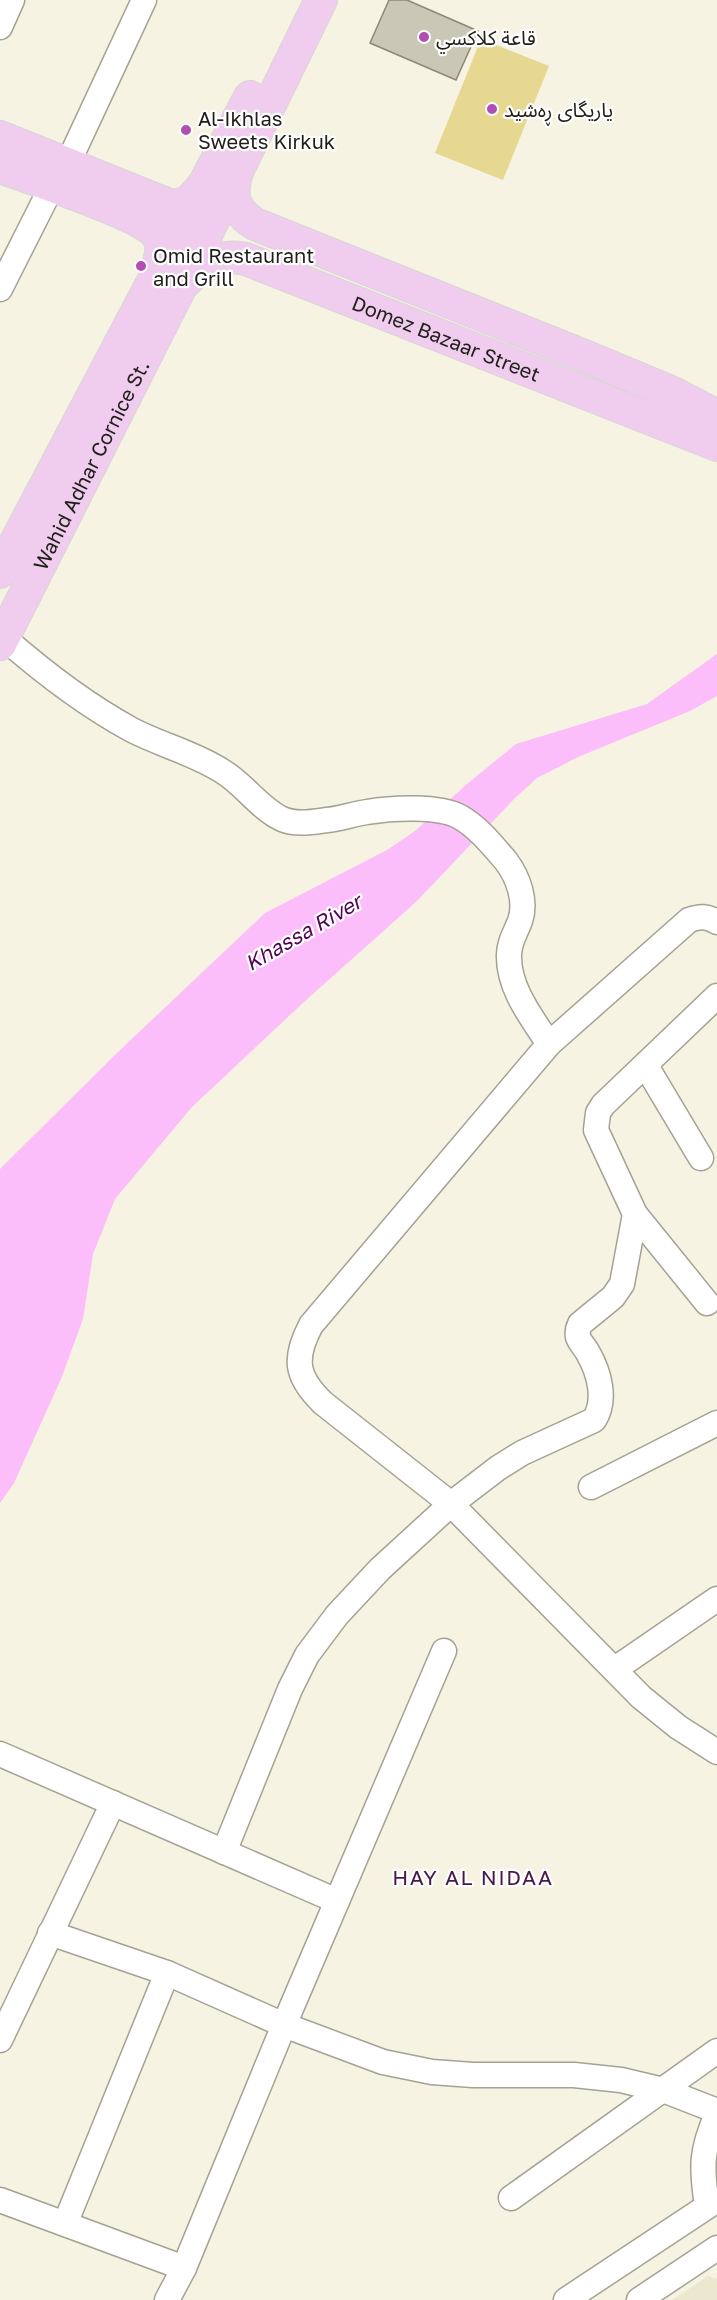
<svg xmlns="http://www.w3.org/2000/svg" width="717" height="2300" viewBox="0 0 717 2300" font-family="'Golos Text','Noto Sans Arabic',sans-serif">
	<rect width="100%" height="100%" fill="#f6f3e2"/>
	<polygon fill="#ece8d0" points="708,2276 717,2279 717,2300 672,2300"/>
	<polygon fill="#e6d890" points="481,39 549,66 503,180 435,153"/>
	<polygon fill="#fcbdfb" points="717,654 717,696 690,711 578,757 537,778 515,798 416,902 305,1001 192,1107 115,1199 93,1254 83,1319 61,1379 14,1483 0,1503 0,1169 118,1052 265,913 387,850 415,831 467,784 516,744 647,704"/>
	<polygon fill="#cac7b7" stroke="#8a8878" stroke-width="1.5" points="389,0 407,0 478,31 456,80 370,43"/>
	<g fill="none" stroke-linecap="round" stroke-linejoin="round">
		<g stroke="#a5a293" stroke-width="27">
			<g id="minor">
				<polyline points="0,27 12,0"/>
				<polyline points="68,163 144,0"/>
				<polyline points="0,289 52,186"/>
				<path d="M3 637C44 673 84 704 132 730 161 745 194 753 222 771 244 784 259 808 282 819 296 825 312 822 327 820 340 819 353 814 367 812 391 808 439 805 460 817 478 827 493 846 506 861 518 877 527 901 520 921 516 932 509 942 509 955 508 988 532 1018 549 1044"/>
				<path d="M717 922C707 916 700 916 689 920L549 1044 311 1325C293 1359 296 1377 323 1403L451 1504 641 1697 678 1727 717 1752"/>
				<polyline points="646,1066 701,1158"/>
				<polyline points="707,1303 635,1214 596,1130 598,1113 603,1105 717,996"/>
				<polyline points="591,1487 717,1423"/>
				<polyline points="615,1669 717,1599"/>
				<polyline points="0,1754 337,1901"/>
				<path d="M224 1852 290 1689 307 1655 337 1615 380 1569 451 1504 498 1468 522 1453 594 1420C607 1400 599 1372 588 1353 585 1347 580 1343 578 1337 577 1332 578 1328 580 1324L613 1297 622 1284 635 1214"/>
				<polyline points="50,1933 167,1973 284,2025 383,2062 432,2072 473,2075 574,2075 621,2080 663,2090 717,2111"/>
				<polyline points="0,2040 113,1803"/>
				<polyline points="511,2198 717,2051"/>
				<polyline points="0,2200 184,2268 284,2025 444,1651"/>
				<path d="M707 2206C701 2166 701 2151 717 2114"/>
				<polyline points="65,2224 167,1973"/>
				<polyline points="167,2300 184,2268"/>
				<polyline points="566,2300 717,2200"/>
				<polyline points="639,2300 717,2248"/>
			</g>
		</g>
		<g stroke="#d7d6d5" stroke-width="34">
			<g id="major">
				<path d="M0 137 169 205C186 207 192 199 202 187"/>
				<path d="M0 167C28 177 144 216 157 235 165 246 160 258 157 270"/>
				<path d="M236 174C230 197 235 212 255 224L582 355 673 393 717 416"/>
				<path id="s1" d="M184 283C201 266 221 253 246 259L717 445"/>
				<polyline points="0,572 250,97"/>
				<path id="s2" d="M0 644 181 286 321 0"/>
			</g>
		</g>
		<use href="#minor" stroke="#fff" stroke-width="24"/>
		<use href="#major" stroke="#f0cdef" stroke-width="32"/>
	</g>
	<g fill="#b14db3" stroke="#fff" stroke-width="2">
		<circle cx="424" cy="37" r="6"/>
		<circle cx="492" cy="109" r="6"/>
		<circle cx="186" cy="130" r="6"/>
		<circle cx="141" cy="266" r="6"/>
	</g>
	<g text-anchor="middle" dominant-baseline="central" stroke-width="4.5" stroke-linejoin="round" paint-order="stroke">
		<g font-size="20" fill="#1f1e18" stroke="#fff" text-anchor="start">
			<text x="436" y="37">قاعة كلاكسي</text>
			<text x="504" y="109">یاریگای ڕەشید</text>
			<text x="198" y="118">Al-Ikhlas<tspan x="198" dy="23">Sweets Kirkuk</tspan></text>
			<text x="153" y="255">Omid Restaurant<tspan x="153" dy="23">and Grill</tspan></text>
		</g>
		<g font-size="20" fill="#1f1e18" stroke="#fff">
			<text stroke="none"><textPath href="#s1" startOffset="285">Domez Bazaar Street</textPath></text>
			<text stroke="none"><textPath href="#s2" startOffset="201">Wahid Adhar Cornice St.</textPath></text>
		</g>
		<g font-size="21" font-style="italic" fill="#520554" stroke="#fff">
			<text transform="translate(303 932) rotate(-30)">Khassa River</text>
		</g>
		<g font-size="21" letter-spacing="1.5" fill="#481849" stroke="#fff">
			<text x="473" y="1877">HAY AL NIDAA</text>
		</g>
	</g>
</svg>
